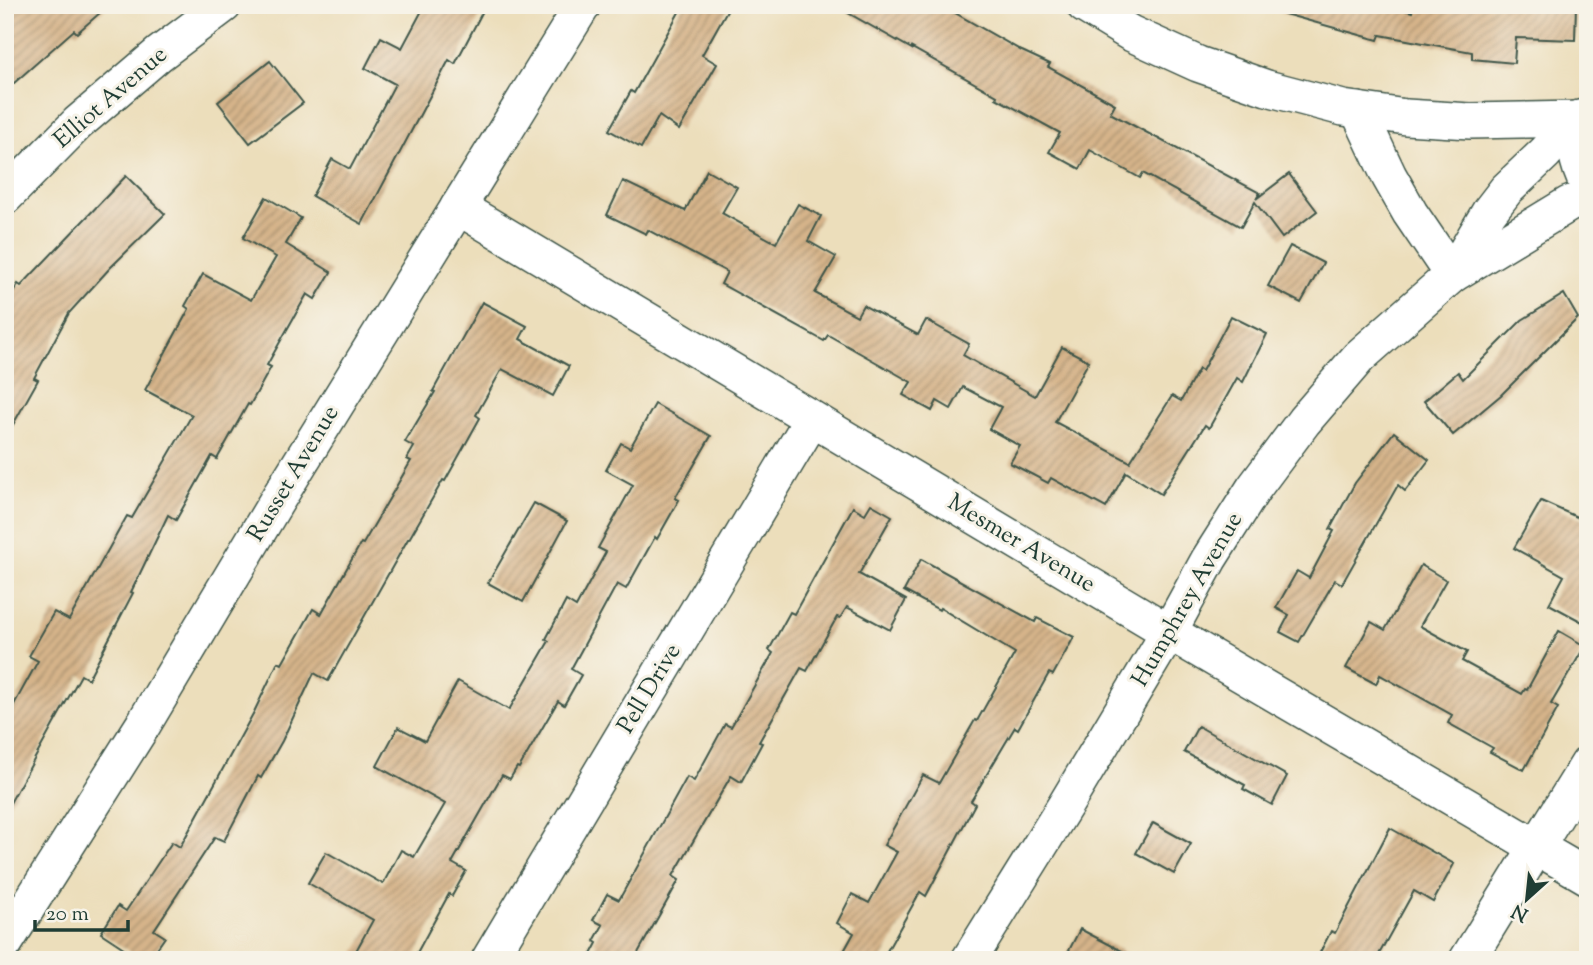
<svg xmlns="http://www.w3.org/2000/svg" width="1593" height="965" viewBox="0 0 1593 965" font-family="'Sorts Mill Goudy',serif">
	<defs>
		<pattern id="building-hatch" width="6" height="6" patternUnits="userSpaceOnUse" patternTransform="scale(1.75)"><rect width="6" height="6" fill="#d6b48a"/><path d="M-1 1l2-2M0 6l6-6M5 7l2-2" fill="none" stroke="#ad9472"/></pattern>
	</defs>
	<rect width="100%" height="100%" fill="#f7f3e8"/>
	<filter id="ink" filterUnits="userSpaceOnUse"><feTurbulence type="fractalNoise" baseFrequency=".0143" numOctaves="2"/><feDisplacementMap in="SourceGraphic" scale="14" xChannelSelector="R" yChannelSelector="G"/><feConvolveMatrix kernelMatrix="1 2 1 2 8 2 1 2 1" color-interpolation-filters="sRGB"/></filter>
	<filter id="wash" filterUnits="userSpaceOnUse"><feTurbulence type="fractalNoise" baseFrequency=".00686" numOctaves="4" result="noise"/><feDisplacementMap in="SourceGraphic" scale="28" xChannelSelector="R" yChannelSelector="G"/><feGaussianBlur stdDeviation="1.57" result="paint"/><feColorMatrix in="noise" values="0 0 0 0 0 0 0 0 0 0 0 0 0 0 0 0 0 1.4 0 .05"/><feComposite in="paint" operator="in"/></filter>
	<g filter="url(#wash)">
		<rect width="100%" height="100%" fill="#ecdebb"/>
		<g id="blocks">
			<g fill="url(#building-hatch)">
				<polygon points="5,5 109,5 77,33 74,30 5,91"/>
				<polygon points="425,5 486,5 455,64 449,60 362,224 312,196 332,159 350,169 395,84 365,68 381,37 402,48"/>
				<polygon points="683,5 730,5 702,55 717,64 679,130 659,116 641,148 609,130 631,91 634,93"/>
				<polygon points="834,5 941,5 1022,51 1050,64 1048,67 1115,104 1110,113 1260,193 1256,199 1289,174 1317,211 1282,238 1255,202 1241,227 1143,173 1140,178 1090,150 1080,169 1049,152 1060,133 996,98 997,96 912,48 912,49"/>
				<polygon points="1282,5 1386,5 1412,12 1413,5 1576,5 1575,40 1516,38 1514,63 1472,59 1472,52 1380,35 1378,40 1281,13"/>
				<polygon points="270,61 303,103 250,143 218,102"/>
				<polygon points="707,170 737,187 722,213 776,243 798,204 821,216 808,241 836,257 815,293 857,316 863,305 918,335 926,320 969,344 963,355 1035,396 1062,347 1089,361 1055,422 1130,462 1172,396 1181,401 1199,369 1202,371 1231,316 1267,334 1243,382 1237,378 1209,428 1205,425 1161,494 1126,472 1106,508 1051,478 1048,483 1010,463 1020,446 989,429 1001,407 963,387 951,409 937,401 932,411 903,395 911,382 828,335 824,341 721,284 727,272 648,230 646,234 607,215 623,181 685,211"/>
				<polygon points="126,176 165,214 110,268 69,313 34,378 38,380 5,439 5,307 18,284 21,286"/>
				<polygon points="266,197 301,218 286,244 331,272 315,299 307,294 267,365 271,367 250,405 248,404 217,459 212,456 176,520 168,515 131,592 133,593 88,679 81,675 5,812 5,721 38,661 29,656 54,612 69,620 127,516 132,518 192,415 145,390 189,309 185,306 203,274 251,300 276,257 243,238"/>
				<polygon points="1290,246 1323,263 1301,303 1268,286"/>
				<polygon points="1564,294 1578,318 1501,395 1453,435 1424,401 1458,372 1463,379 1522,320"/>
				<polygon points="482,302 527,326 520,339 569,366 553,396 502,369 476,415 480,418 445,481 443,480 409,539 408,539 328,681 314,673 282,741 261,778 258,776 224,841 215,837 154,930 165,937 149,960 142,960 101,933 118,906 126,911 172,842 180,847 254,712 278,662 282,664 313,609 321,614 361,543 363,544 411,461 407,459 414,447 405,442 435,392 433,391"/>
				<polygon points="655,404 711,436 675,498 679,500 657,539 655,537 626,589 617,584 571,669 581,675 564,705 558,701 519,768 517,767 510,779 502,775 452,863 466,871 452,896 449,894 413,960 351,960 373,920 308,883 326,852 383,884 401,850 414,857 445,804 377,766 398,727 425,741 458,681 509,710 549,641 546,639 566,601 576,607 606,552 598,548 633,485 606,470 621,443 630,448"/>
				<polygon points="1394,432 1429,460 1405,491 1398,485 1342,584 1335,580 1299,642 1280,632 1289,615 1276,608 1297,571 1309,578 1334,531 1330,529 1355,483"/>
				<polygon points="1541,501 1588,522 1588,625 1549,604 1564,576 1514,548"/>
				<polygon points="534,503 567,521 523,602 488,583"/>
				<polygon points="871,504 892,516 859,574 906,600 890,630 847,607 840,618 837,617 807,671 801,668 759,742 762,743 741,782 731,776 673,876 679,880 634,960 588,960 597,943 594,941 603,925 593,920 607,894 619,900 687,777 694,781 725,724 731,727 773,653 769,650 790,612 794,614 853,507 865,514"/>
				<polygon points="921,559 1035,622 1037,618 1074,637 1053,675 1049,673 1018,729 1015,727 971,801 975,804 926,896 920,892 882,960 839,960 854,933 837,923 852,894 869,903 897,852 884,845 923,775 939,783 975,720 977,721 1015,653 940,608 939,610 904,591"/>
				<polygon points="1421,565 1446,580 1420,626 1467,652 1462,661 1522,694 1525,689 1527,690 1559,631 1585,646 1551,704 1558,708 1524,770 1490,752 1493,748 1448,723 1452,715 1380,675 1376,684 1346,668 1371,622 1385,630"/>
				<polygon points="1198,726 1287,776 1272,805 1243,789 1245,785 1184,752"/>
				<polygon points="1153,823 1191,844 1174,874 1136,853"/>
				<polygon points="1390,828 1454,864 1433,902 1414,891 1378,956 1385,960 1316,960 1331,931 1335,933"/>
				<polygon points="1080,929 1139,960 1064,960"/>
			</g>
		</g>
	</g>
	<g filter="url(#ink)">
		<use href="#blocks" fill-opacity="0" stroke="#3e5548" stroke-width="2"/>
		<g fill="none" stroke-linecap="round" stroke-linejoin="round">
			<g stroke="#3e5548" stroke-width="38">
				<g id="minor">
					<polyline points="1084,5 1130,33 1198,64 1267,88 1343,108 1406,117 1470,121 1576,119 1588,116"/>
					<polyline points="1576,119 1545,153 1506,190 1489,212 1452,275 1569,204 1588,197"/>
					<path d="M1576 119C1575 148 1575 160 1588 186"/>
					<polyline points="5,197 78,123 159,54 224,5"/>
					<polyline points="458,207 1169,632 1588,877"/>
					<polyline points="5,943 143,725 276,502 583,5"/>
					<polyline points="489,960 812,419"/>
					<polyline points="969,960 1066,804 1169,632 1209,559 1254,488 1304,421 1359,357 1452,275 1410,213 1389,176 1358,110"/>
					<polyline points="1467,960 1588,764"/>
				</g>
			</g>
			<use href="#minor" stroke="#fff" stroke-width="35"/>
		</g>
	</g>
	<g text-anchor="middle" dominant-baseline="central" stroke-width="6" stroke-linejoin="round" paint-order="stroke">
		<g font-size="24" fill="#1f3d34" stroke="#f7f3e8">
			<text transform="translate(111 98) rotate(-41)">Elliot Avenue</text>
			<text transform="translate(294 474) rotate(-59)">Russet Avenue</text>
			<text transform="translate(1021 544) rotate(31)">Mesmer Avenue</text>
			<text transform="translate(1188 600) rotate(-60)">Humphrey Avenue</text>
			<text transform="translate(650 689) rotate(-59)">Pell Drive</text>
		</g>
	</g>
	<rect width="1593" height="965" fill="none" stroke="#f7f3e8" stroke-width="28"/>
	<g transform="translate(1527 899) rotate(207)" stroke="#f7f3e8" stroke-width="5" paint-order="stroke">
	<path d="M0-5L12 26L0 18L-12 26Z" fill="#1f3d34"/>
	<text y="-10" font-size="19" font-weight="bold" text-anchor="middle" fill="#1f3d34">N</text>
	</g>
	<path d="M35 920v10h93v-10" fill="none" stroke="#1f3d34" stroke-width="3.5"/>
	<text x="46" y="920" font-size="21" fill="#1f3d34" stroke="#f7f3e8" stroke-width="5" paint-order="stroke">20 m</text>
</svg>
